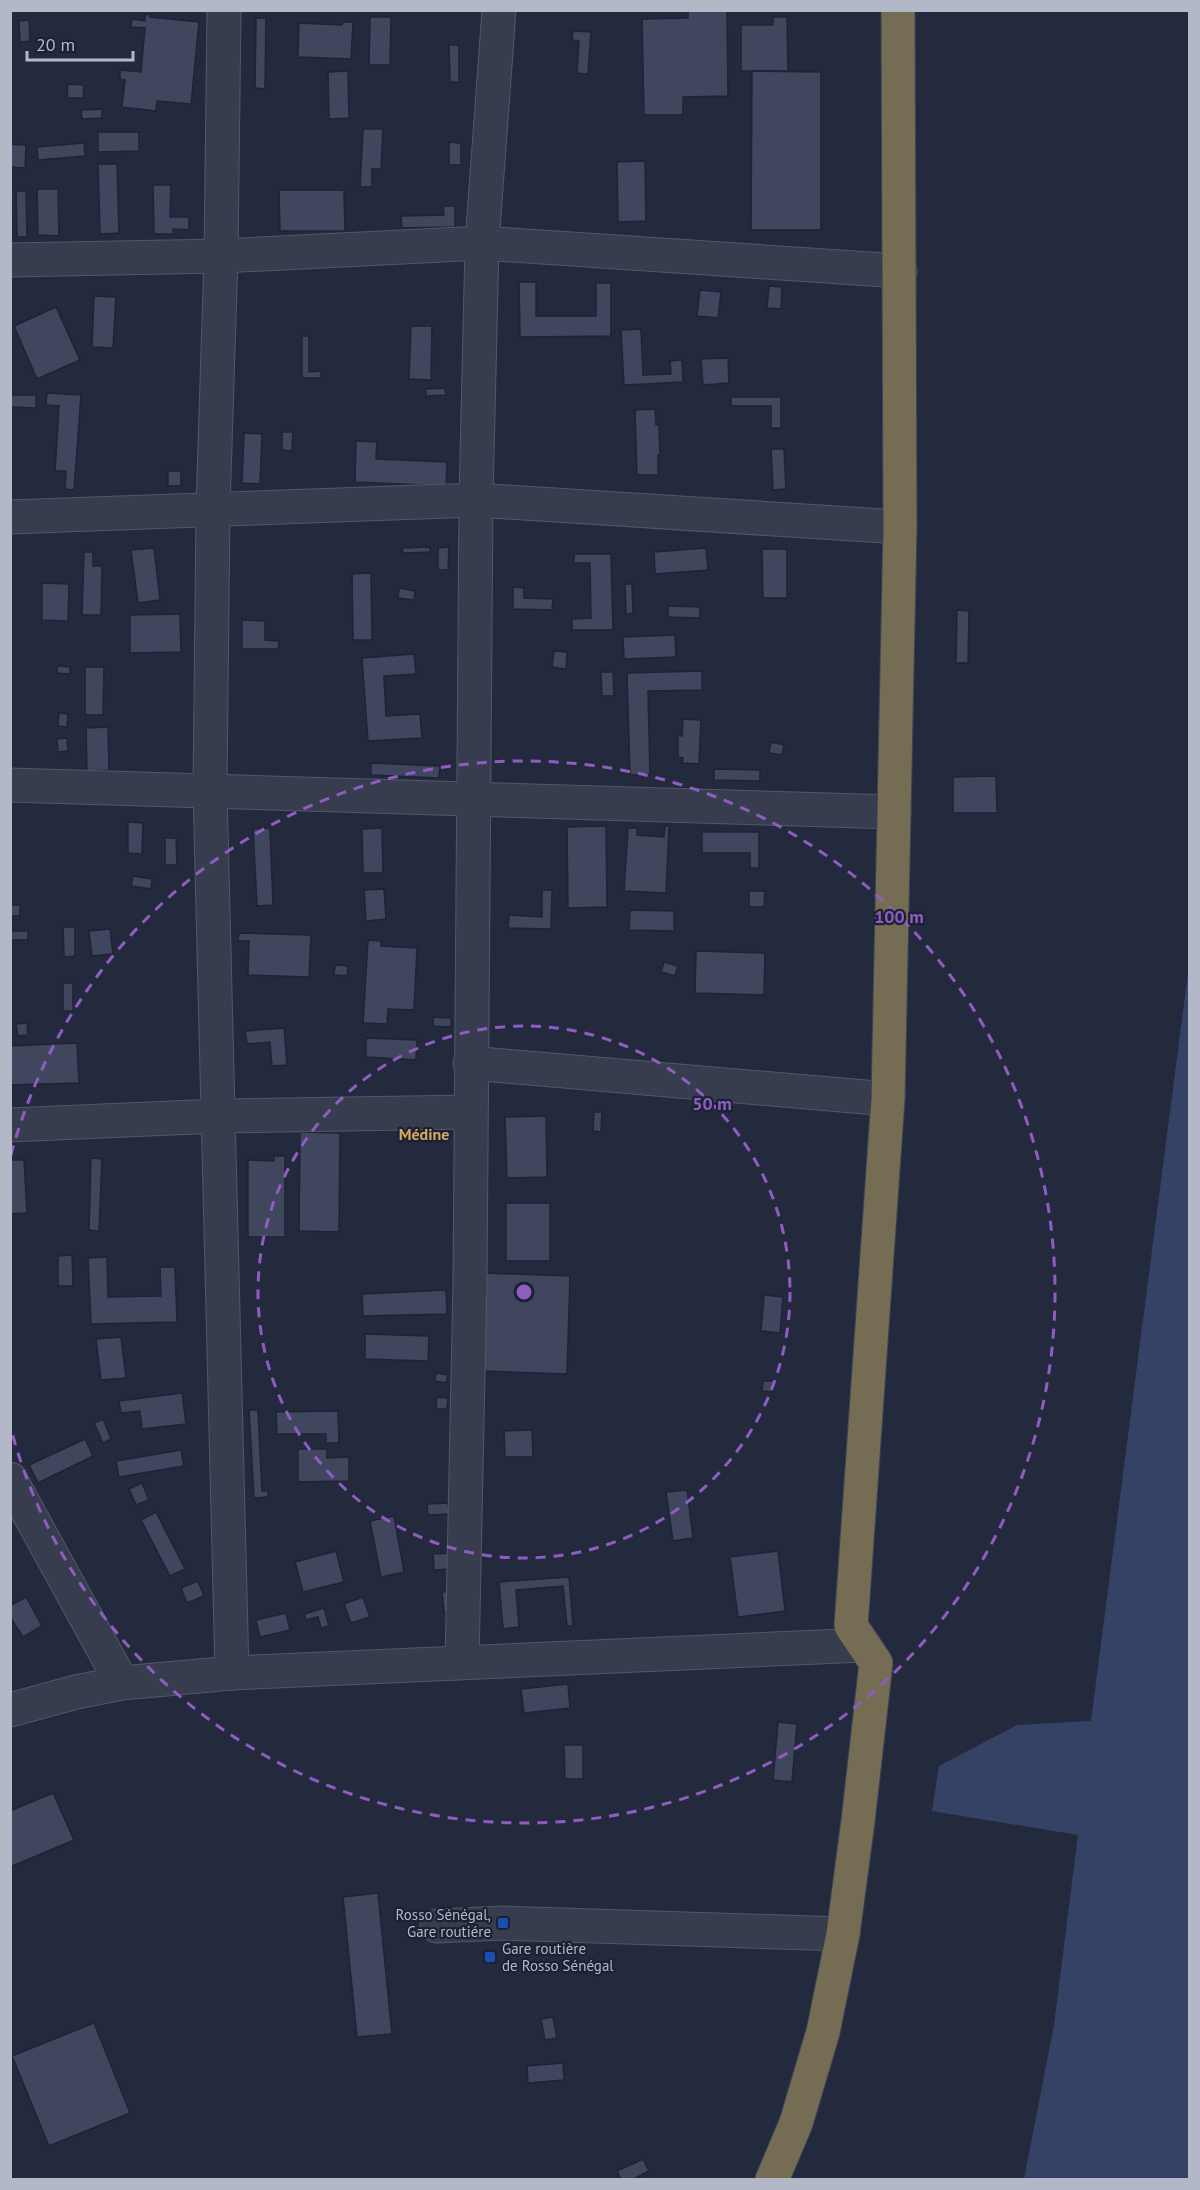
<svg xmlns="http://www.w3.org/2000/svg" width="1200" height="2190" viewBox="0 0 1200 2190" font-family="'PT Sans',sans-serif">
	<rect width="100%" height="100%" fill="#232a3e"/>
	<polygon fill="#364265" points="1189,965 1189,2179 1024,2179 1054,2025 1078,1835 932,1811 939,1766 1017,1725 1091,1721"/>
	<g fill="#3f465e" stroke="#1e2435" stroke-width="1.5">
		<polygon points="688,10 727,10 728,96 683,97 683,115 644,115 642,19 688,18"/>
		<polygon points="145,14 150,15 150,17 199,22 191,104 157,101 156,111 122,107 125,80 120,79 120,70 141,72 145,28 131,27 132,19 145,21"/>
		<polygon points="370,17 391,17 390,65 369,65"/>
		<polygon points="773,17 787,17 788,71 741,71 741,25 773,25"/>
		<polygon points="256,18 266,18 265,89 255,88"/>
		<polygon points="29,20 30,41 20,42 19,21"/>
		<polygon points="342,22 353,22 351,59 298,57 299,23 342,25"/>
		<polygon points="573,31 591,32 588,74 577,73 579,41 572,40"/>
		<polygon points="449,45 459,45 459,82 450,82"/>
		<polygon points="348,71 349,118 329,119 328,72"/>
		<polygon points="752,71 821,72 821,230 751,230"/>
		<polygon points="68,84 84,85 83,98 67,98"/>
		<polygon points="102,109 102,118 82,119 81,110"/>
		<polygon points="363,129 383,129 381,169 372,169 372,187 360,187"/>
		<polygon points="98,132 139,132 139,151 98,152"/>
		<polygon points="449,142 461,143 461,165 449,165"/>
		<polygon points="84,143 85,156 38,160 37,147"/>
		<polygon points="10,144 26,145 25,168 10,167"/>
		<polygon points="645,161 646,221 618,222 617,162"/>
		<polygon points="98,164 117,164 119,233 100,234"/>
		<polygon points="153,185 171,185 170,217 189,217 189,230 173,229 174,234 154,234"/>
		<polygon points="37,189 58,189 59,236 38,235"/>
		<polygon points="279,190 344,190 345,231 280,231"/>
		<polygon points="16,191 26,191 27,237 17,237"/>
		<polygon points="443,206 455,206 455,227 402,228 401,216 444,215"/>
		<polygon points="519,282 536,282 536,316 596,316 596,283 611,283 611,336 520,337"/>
		<polygon points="769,286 782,287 781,309 767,308"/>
		<polygon points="700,290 721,292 718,318 697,316"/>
		<polygon points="94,296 116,297 113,348 92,347"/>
		<polygon points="56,307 80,360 37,379 14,326"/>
		<polygon points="411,326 432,326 431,380 409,379"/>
		<polygon points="641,329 643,375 671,374 670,361 682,360 683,382 624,385 621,330"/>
		<polygon points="302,336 309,336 309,372 321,371 321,378 302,378"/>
		<polygon points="728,358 729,383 703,385 701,359"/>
		<polygon points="445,388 446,395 426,396 426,389"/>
		<polygon points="47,393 81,395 74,490 65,489 66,471 55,471 59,406 46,405"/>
		<polygon points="10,395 36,395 36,408 10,407"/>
		<polygon points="731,397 781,397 781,428 771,428 771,406 731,406"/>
		<polygon points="655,409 656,425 659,425 660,455 658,455 658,475 637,475 635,410"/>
		<polygon points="282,432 293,432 292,451 282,450"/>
		<polygon points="244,433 262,434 260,484 242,483"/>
		<polygon points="356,441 377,442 376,459 447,462 446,486 355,482"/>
		<polygon points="771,449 784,449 786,489 773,490"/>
		<rect x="168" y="471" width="13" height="15"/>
		<polygon points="430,547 430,552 403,553 402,548"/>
		<polygon points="449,547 448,570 438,570 438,548"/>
		<polygon points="154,548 160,600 138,603 131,550"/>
		<polygon points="706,548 708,570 655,574 654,552"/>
		<polygon points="762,549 787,549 787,598 763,598"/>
		<polygon points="84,552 93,552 93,566 102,566 101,615 82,615"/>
		<polygon points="574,554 611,554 613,630 572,630 572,619 591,618 590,563 574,563"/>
		<polygon points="371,573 372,640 353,640 352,574"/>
		<polygon points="42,583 69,584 68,621 42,620"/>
		<polygon points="625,584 632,584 633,613 626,614"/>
		<polygon points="513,587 524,588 524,598 553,599 552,610 513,609"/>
		<polygon points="399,588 415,591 414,600 398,598"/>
		<polygon points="668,606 700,607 700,618 668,617"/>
		<polygon points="957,610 969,611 968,663 956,663"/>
		<polygon points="180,614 181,652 130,653 130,615"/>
		<polygon points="242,620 265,621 265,640 279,641 278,649 242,649"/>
		<polygon points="675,635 676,657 624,659 623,637"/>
		<polygon points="554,651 567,652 566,669 552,667"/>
		<polygon points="414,654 416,674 384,676 386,716 420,714 422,738 368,741 362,658"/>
		<polygon points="57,666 70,667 70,674 57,673"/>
		<polygon points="85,667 104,667 103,715 85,715"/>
		<polygon points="702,671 702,690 648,691 650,774 630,775 627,673"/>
		<polygon points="601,672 613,672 614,696 602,696"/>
		<polygon points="59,713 68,714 67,727 58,726"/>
		<polygon points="683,719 701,720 699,764 682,763 683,758 678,757 678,735 682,736"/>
		<polygon points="108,727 109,770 87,771 86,728"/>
		<polygon points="67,738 68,751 58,752 57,739"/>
		<polygon points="771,742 784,745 782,755 769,753"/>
		<polygon points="371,763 440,766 439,778 371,775"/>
		<polygon points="714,769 760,770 760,781 714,780"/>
		<polygon points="996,776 997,813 953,813 953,777"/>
		<polygon points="128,822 143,823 142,854 128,853"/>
		<polygon points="606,826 607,907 568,908 567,827"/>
		<polygon points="665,826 669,826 666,893 624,891 628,828 637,828 637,835 664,837"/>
		<polygon points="270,828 273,905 257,906 253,829"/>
		<polygon points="382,828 383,873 363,873 362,829"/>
		<polygon points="702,832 759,832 759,868 750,868 750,853 702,853"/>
		<polygon points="165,838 176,838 177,865 165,865"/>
		<polygon points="133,876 152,879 151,889 131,886"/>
		<polygon points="384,889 386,919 366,921 364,890"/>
		<polygon points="542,890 552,890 551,929 508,928 509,915 542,917"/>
		<polygon points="749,891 765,891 764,907 749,907"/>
		<rect x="10" y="905" width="10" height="11"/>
		<polygon points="630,910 674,911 674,931 629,930"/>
		<polygon points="63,927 75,927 75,956 64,957"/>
		<polygon points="110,929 113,954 92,956 89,931"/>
		<rect x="10" y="931" width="18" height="9"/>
		<polygon points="239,933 311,935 309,977 248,975 249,941 238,941"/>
		<polygon points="368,940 381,941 381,946 417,948 414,1010 388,1009 387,1024 363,1023"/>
		<polygon points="696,951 765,953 764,995 695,993"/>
		<polygon points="664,962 678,966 675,976 661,972"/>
		<polygon points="335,965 348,966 347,976 334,975"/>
		<rect x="63" y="983" width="10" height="28"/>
		<polygon points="433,1017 451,1018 451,1027 433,1026"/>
		<polygon points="27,1023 28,1035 18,1036 16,1024"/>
		<polygon points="284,1028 287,1065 272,1066 270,1042 247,1044 245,1031"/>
		<polygon points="366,1038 417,1040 416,1060 366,1057"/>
		<polygon points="77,1043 79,1083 10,1085 10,1046"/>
		<polygon points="594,1112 602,1112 601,1132 593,1131"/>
		<polygon points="546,1116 547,1177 507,1178 505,1117"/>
		<polygon points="300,1132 340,1133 339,1232 299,1231"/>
		<polygon points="274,1156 285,1156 285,1237 248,1237 248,1160 274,1161"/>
		<polygon points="91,1158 102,1159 99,1231 89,1230"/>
		<polygon points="10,1160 24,1160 27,1213 10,1214"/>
		<rect x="506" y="1203" width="44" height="58"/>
		<polygon points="72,1255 73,1286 58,1286 58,1256"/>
		<polygon points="107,1257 108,1297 161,1296 160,1267 175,1267 177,1322 91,1324 88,1258"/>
		<polygon points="483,1273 570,1276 567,1374 480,1371"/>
		<polygon points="446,1290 447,1314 363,1316 362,1294"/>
		<polygon points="764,1295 783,1297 780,1333 761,1331"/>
		<polygon points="365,1334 429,1336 428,1361 365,1359"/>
		<polygon points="121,1337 126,1378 101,1380 96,1339"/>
		<polygon points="436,1373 448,1375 446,1383 435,1381"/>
		<polygon points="763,1381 774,1381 774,1392 762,1391"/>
		<polygon points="182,1393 186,1424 142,1429 140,1411 121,1413 119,1401"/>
		<polygon points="437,1397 448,1398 447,1409 436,1409"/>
		<polygon points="249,1410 258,1410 262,1491 268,1491 268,1497 254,1498"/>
		<polygon points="338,1411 339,1443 326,1443 326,1434 277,1434 276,1412"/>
		<polygon points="103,1419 111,1439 103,1443 94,1423"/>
		<polygon points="532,1430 533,1457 505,1457 504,1431"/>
		<polygon points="85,1439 93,1456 38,1483 29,1465"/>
		<polygon points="298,1449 327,1449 327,1458 349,1457 349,1481 298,1482"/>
		<polygon points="181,1450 184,1466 119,1477 116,1461"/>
		<polygon points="142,1483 149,1500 136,1505 129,1489"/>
		<polygon points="687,1490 693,1538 673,1541 666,1492"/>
		<polygon points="448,1503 449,1514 428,1515 427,1504"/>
		<polygon points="156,1512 185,1569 170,1576 141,1520"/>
		<polygon points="394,1516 404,1572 381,1577 370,1521"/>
		<polygon points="336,1551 344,1582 303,1592 295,1562"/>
		<polygon points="778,1551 785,1611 738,1617 730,1557"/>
		<polygon points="452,1553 453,1569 434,1570 433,1554"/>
		<polygon points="569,1577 573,1626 567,1626 563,1586 516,1590 519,1627 503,1629 499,1582"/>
		<polygon points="198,1581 204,1596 187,1603 181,1588"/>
		<polygon points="455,1591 456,1611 444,1612 442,1592"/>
		<polygon points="26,1597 42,1626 23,1637 10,1617 10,1606"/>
		<polygon points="363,1597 370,1617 351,1623 344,1604"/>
		<polygon points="324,1608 329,1626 321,1628 318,1617 306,1620 304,1614"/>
		<polygon points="286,1613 290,1630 260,1637 256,1620"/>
		<polygon points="568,1684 570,1708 524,1713 521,1689"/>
		<polygon points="778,1722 797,1724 792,1782 773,1780"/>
		<polygon points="564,1745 583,1745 583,1779 565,1779"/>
		<polygon points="53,1793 74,1840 10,1867 10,1811"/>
		<polygon points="378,1893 392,2034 357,2037 343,1897"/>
		<polygon points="553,2017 557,2038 545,2040 541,2019"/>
		<polygon points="94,2023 130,2113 49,2146 12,2056"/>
		<polygon points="563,2063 564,2080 528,2083 527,2066"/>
		<polygon points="643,2159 649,2171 632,2180 621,2180 617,2171"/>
	</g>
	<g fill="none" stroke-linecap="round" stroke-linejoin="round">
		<g stroke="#525869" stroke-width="35">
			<g id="minor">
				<polyline points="224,10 221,256 213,509 210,790 232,1673"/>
				<polyline points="10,260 221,256 482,243 900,271"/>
				<polyline points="10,517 476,500 900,527"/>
				<polyline points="10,785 894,812"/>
				<polyline points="470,1063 888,1099"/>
				<polyline points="10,1125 218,1116 470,1112"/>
				<polyline points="10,1479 122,1683"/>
				<polyline points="462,1662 470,1280 476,500 482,243 499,10"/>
				<polyline points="10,1710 76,1692 122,1683 232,1673 864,1645"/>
				<polyline points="437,1926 503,1923 843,1934"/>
			</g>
		</g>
		<g stroke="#3f4556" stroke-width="35">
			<polyline id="highway" points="772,2180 796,2123 823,2032 843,1934 858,1821 876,1663 851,1626 888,1099 900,527 898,10"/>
		</g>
		<use href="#minor" stroke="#373d4e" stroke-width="33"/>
		<use href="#highway" stroke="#746d54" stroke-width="33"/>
	</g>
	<g fill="none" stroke="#8f5dc2" stroke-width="3" stroke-dasharray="10 8">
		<circle cx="524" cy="1292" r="266"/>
		<path d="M11 1155A531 531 0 1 1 11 1429"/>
	</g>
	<g fill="#1a4fb4" stroke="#1c2233" stroke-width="2">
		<rect x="497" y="1917" width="12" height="12" rx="3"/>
		<rect x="484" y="1951" width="12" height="12" rx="3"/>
	</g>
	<g text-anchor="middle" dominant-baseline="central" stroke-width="4.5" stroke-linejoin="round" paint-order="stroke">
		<g font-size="15" fill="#b3b8c9" stroke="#1c2233" text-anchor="end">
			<text x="491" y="1914">Rosso Sénégal,<tspan x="491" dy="17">Gare routiére</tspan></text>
			<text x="502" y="1948" text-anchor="start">Gare routière<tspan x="502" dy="17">de Rosso Sénégal</tspan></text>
		</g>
		<g font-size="16" font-weight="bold" fill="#d7a75f" stroke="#1c2233">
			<text x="424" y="1134">Médine</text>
		</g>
	</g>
	<circle cx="524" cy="1292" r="9" fill="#8f5dc2" stroke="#1c2233" stroke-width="3"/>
	<g font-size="18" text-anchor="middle" font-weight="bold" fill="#8f5dc2" stroke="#1c2233" stroke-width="4.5" stroke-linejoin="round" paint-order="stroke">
		<text x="899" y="923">100 m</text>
		<text x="712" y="1110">50 m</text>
	</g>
	<rect width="1200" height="2190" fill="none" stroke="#b3b8c9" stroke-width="24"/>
	<path d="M27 51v9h106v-9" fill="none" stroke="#b3b8c9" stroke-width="3"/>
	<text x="36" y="51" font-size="18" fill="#b3b8c9" stroke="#1c2233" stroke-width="4.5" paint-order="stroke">20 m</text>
</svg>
